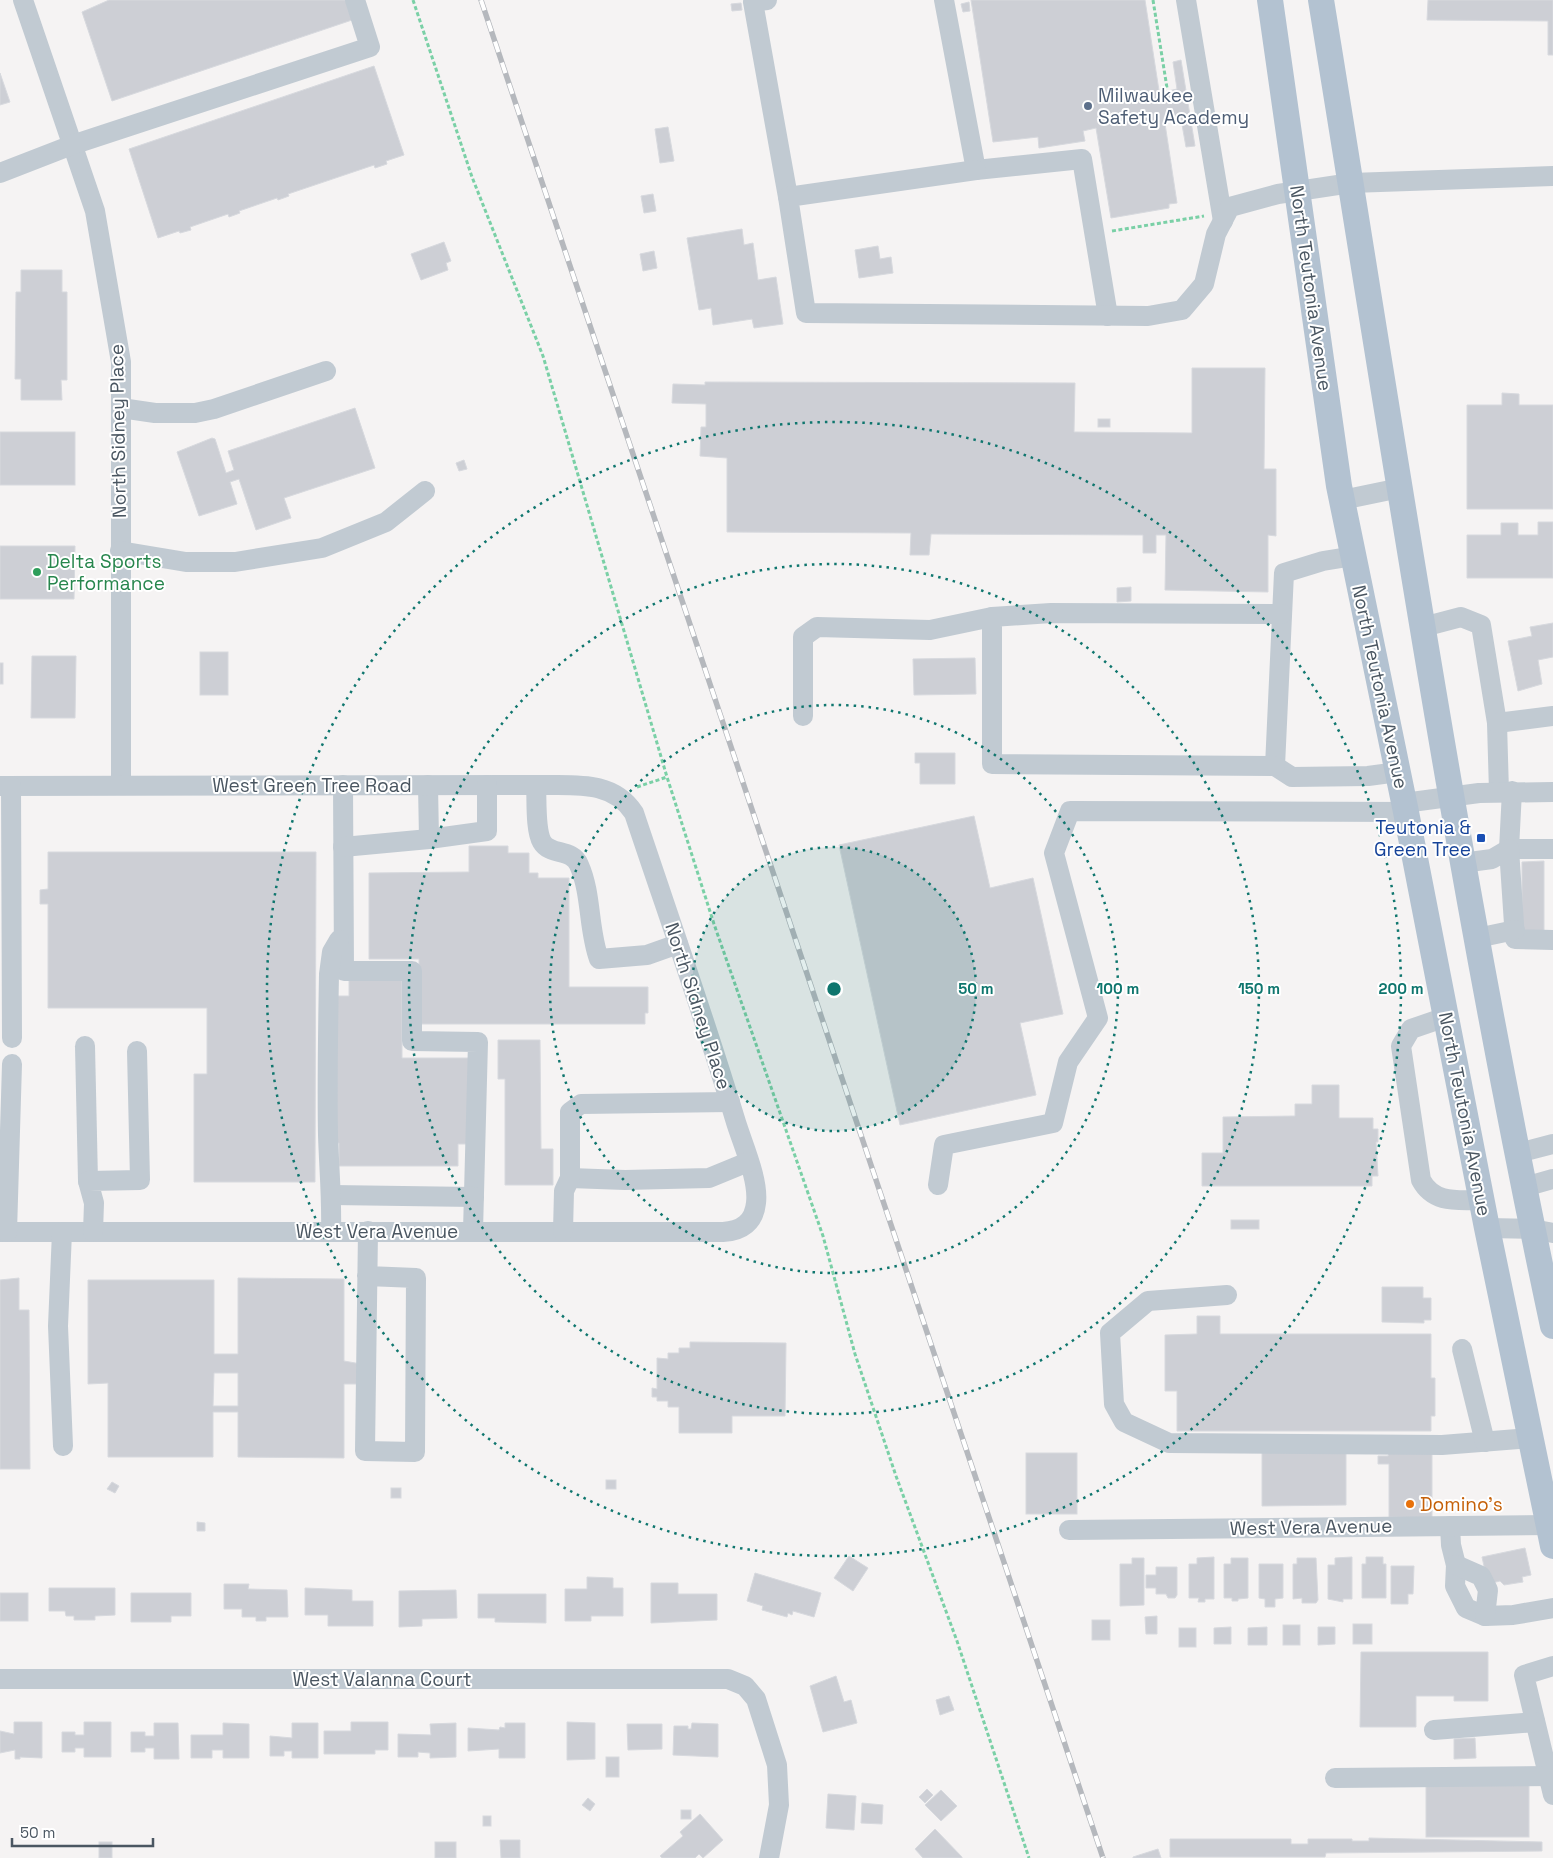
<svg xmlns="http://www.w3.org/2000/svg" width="1553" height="1858" viewBox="0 0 1553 1858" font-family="'Space Grotesk',sans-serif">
	<rect width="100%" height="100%" fill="#f5f3f3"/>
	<g fill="#cdcfd5" stroke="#d7d9de" fill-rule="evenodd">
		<polygon points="109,0 352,0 358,18 112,101 82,12"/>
		<polygon points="971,0 1145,0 1160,97 1169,95 1168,91 1177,89 1173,62 1181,60 1195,146 1186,147 1181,119 1172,120 1172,116 1164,117 1177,203 1169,204 1169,208 1111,218 1096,128 1083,131 1085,141 1039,148 1038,137 993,142"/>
		<polygon points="1428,0 1553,0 1553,55 1548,55 1548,21 1427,20"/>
		<polygon points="969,2 970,11 963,12 961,4"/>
		<polygon points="741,3 742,10 732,11 731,4"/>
		<polygon points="374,66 404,155 386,161 387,164 375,168 374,165 288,194 289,196 278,200 277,198 239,211 240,213 229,217 228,214 190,227 191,230 180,233 179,231 158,238 129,149"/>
		<polygon points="0,73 10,102 0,105"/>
		<polygon points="668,127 674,161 660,163 655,129"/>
		<polygon points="653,194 656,211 644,213 641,196"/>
		<polygon points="742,229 744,245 753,243 758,280 776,277 783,324 754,328 752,319 713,325 711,308 699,310 687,238"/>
		<polygon points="444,242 451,261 446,263 448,270 421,280 411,254"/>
		<polygon points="878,246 880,259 891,257 893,273 859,278 855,250"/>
		<polygon points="654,251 657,268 643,271 640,254"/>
		<polygon points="21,270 62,270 62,292 67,292 67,380 61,380 62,400 21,400 21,379 15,379 16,292 21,292"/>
		<polygon points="1192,368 1265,368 1264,469 1276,469 1276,536 1268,535 1268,592 1165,590 1166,535 1156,535 1156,553 1143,553 1143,535 931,534 929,555 910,555 911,533 727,532 727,458 700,456 701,427 706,427 706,404 672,403 673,384 705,385 705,382 1075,383 1074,432 1192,433"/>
		<polygon points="1502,393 1519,394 1519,405 1553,405 1553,509 1467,509 1467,405 1502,405"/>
		<polygon points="355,408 375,468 284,498 291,518 256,530 239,479 230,482 237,504 199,516 177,452 212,438 215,439 226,473 234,470 228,451"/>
		<rect x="1098" y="419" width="12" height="8"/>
		<rect x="0" y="432" width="75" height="53"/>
		<polygon points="464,460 467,469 459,471 456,463"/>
		<polygon points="1538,522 1553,522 1553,578 1467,578 1467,535 1501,535 1501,523 1518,523 1518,535 1538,535"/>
		<polygon points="0,546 75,546 74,599 0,599"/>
		<polygon points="1131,587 1131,601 1117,602 1117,588"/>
		<polygon points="1553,623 1553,657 1538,660 1542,684 1518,691 1508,641 1532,636 1530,627"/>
		<rect x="200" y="652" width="28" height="43"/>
		<polygon points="32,656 76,656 75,718 31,718"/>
		<polygon points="975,658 976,694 914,695 913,659"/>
		<rect x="0" y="663" width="3" height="21"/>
		<polygon points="915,753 955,753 955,784 920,784 920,763 915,763"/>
		<polygon points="974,816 990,888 1033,878 1063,1014 1020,1023 1036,1095 900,1125 839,845"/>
		<polygon points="469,846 508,846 508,853 529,853 529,873 538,873 538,878 569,878 569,987 648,987 648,1013 645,1013 645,1024 419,1024 419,959 369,959 369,873 469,872"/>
		<polygon points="48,852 316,852 315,1182 194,1182 194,1074 207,1074 207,1008 48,1008 48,904 40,904 40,890 48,889"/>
		<polygon points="1544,861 1544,931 1522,931 1522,862"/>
		<polygon points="349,976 402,976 402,1058 470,1058 470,1144 458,1144 458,1166 339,1166 339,1143 333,1143 333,996 349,996"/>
		<polygon points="498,1040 540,1040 541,1149 553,1149 553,1185 505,1185 505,1079 498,1079"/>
		<polygon points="1312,1085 1339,1085 1339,1118 1373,1118 1373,1129 1378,1129 1378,1142 1376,1142 1378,1176 1372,1176 1372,1186 1202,1186 1202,1153 1223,1153 1223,1117 1295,1116 1295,1104 1312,1104"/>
		<rect x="1231" y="1220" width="28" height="9"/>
		<polygon points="19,1278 19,1310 29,1310 30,1469 0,1469 0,1280"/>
		<path d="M238 1278 344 1279V1361L361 1364V1384H344V1458L238 1457V1412H213V1457H108V1383L88 1384V1280H214V1354H238ZM214 1373H238V1406H213Z"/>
		<polygon points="1382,1287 1423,1287 1423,1298 1431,1298 1431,1320 1424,1320 1424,1323 1382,1322"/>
		<polygon points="1197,1316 1220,1316 1220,1334 1431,1334 1431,1378 1435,1378 1435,1416 1431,1416 1431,1431 1177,1431 1177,1391 1165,1391 1165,1335 1197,1334"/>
		<polygon points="690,1342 786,1343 785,1416 732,1416 732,1433 679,1433 679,1407 668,1407 668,1401 657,1401 657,1397 652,1397 652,1388 657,1389 657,1358 668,1359 668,1353 679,1353 679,1348 690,1348"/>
		<polygon points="1262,1452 1346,1452 1346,1505 1262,1506"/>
		<polygon points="1432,1452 1432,1518 1389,1517 1389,1464 1378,1464 1378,1456 1388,1456 1389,1453"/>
		<rect x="1026" y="1453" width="51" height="61"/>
		<rect x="606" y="1480" width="10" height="9"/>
		<polygon points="112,1482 119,1486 115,1493 107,1489"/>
		<rect x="391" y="1488" width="10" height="10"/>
		<polygon points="197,1522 205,1523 205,1531 197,1531"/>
		<polygon points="1525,1548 1531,1575 1522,1577 1523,1582 1504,1585 1500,1581 1488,1584 1482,1557"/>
		<polygon points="849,1556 868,1568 853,1591 834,1578"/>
		<polygon points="1214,1557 1214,1599 1205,1599 1205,1602 1198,1602 1199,1598 1189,1598 1189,1564 1197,1564 1197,1558"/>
		<polygon points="1352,1557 1352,1599 1343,1599 1343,1602 1328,1599 1328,1565 1335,1565 1335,1558"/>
		<polygon points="1366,1557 1383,1557 1383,1564 1386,1564 1386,1598 1362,1598 1362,1564 1366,1564"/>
		<polygon points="1132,1558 1144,1558 1144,1605 1120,1606 1120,1564 1132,1564"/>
		<polygon points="1231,1558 1248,1558 1248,1598 1238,1599 1238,1601 1232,1601 1232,1598 1224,1598 1224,1564 1231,1564"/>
		<polygon points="1297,1558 1316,1558 1318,1600 1316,1603 1302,1603 1302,1598 1293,1599 1293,1564 1297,1564"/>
		<polygon points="1259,1564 1283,1564 1283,1598 1275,1599 1275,1607 1265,1607 1265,1599 1259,1598"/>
		<polygon points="1391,1566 1414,1566 1413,1594 1408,1594 1408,1604 1391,1604"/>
		<polygon points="1156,1567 1177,1567 1177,1595 1175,1598 1168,1598 1166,1594 1156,1594 1156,1588 1146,1588 1146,1575 1156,1575"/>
		<polygon points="755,1573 821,1593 814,1617 793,1611 792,1615 788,1613 787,1617 762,1610 763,1606 747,1601"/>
		<polygon points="587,1577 613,1578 613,1588 623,1588 623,1616 591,1616 591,1621 565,1621 565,1589 587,1589"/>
		<polygon points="651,1583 678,1583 678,1594 717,1594 717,1620 651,1623"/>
		<polygon points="224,1584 249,1584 248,1589 287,1590 288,1617 266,1617 266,1621 256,1621 256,1617 242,1617 242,1609 224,1609"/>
		<polygon points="49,1588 115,1588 115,1615 95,1616 95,1620 74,1620 74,1616 66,1616 65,1611 49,1611"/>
		<polygon points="305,1588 352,1590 352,1601 373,1601 373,1626 328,1626 328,1615 305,1615"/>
		<polygon points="456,1590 457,1618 422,1619 422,1626 399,1627 399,1591"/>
		<rect x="0" y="1593" width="28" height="28"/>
		<polygon points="131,1593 191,1593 191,1616 171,1616 171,1622 131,1622"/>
		<polygon points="478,1594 546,1594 546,1623 495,1622 495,1618 478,1618"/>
		<polygon points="1157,1616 1157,1634 1146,1634 1145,1617"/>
		<rect x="1092" y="1620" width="18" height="20"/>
		<rect x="1353" y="1624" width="19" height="20"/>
		<rect x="1283" y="1625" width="17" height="20"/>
		<polygon points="1231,1627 1231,1644 1214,1644 1214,1628"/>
		<polygon points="1267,1627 1267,1645 1248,1645 1248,1628"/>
		<polygon points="1318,1627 1335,1627 1335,1644 1318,1645"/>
		<rect x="1179" y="1628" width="17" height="19"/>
		<polygon points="1361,1652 1488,1652 1488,1701 1454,1701 1454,1696 1416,1696 1416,1727 1360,1727"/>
		<polygon points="836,1676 844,1702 851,1700 857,1723 823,1732 810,1686"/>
		<polygon points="949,1696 954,1710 940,1715 936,1700"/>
		<polygon points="14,1722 42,1722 42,1758 20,1757 20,1759 15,1759 15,1750 0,1753 0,1731 14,1734"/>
		<polygon points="84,1722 111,1722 111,1757 84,1757 84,1748 75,1748 75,1752 62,1752 62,1732 75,1732 75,1735 84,1735"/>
		<polygon points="351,1722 388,1722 388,1750 375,1750 375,1754 324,1754 324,1731 351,1731"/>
		<polygon points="567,1722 595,1723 595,1759 567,1760"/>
		<polygon points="154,1723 178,1723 179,1759 154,1759 154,1748 145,1748 145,1752 131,1752 131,1732 145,1732 145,1736 154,1736"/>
		<polygon points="223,1723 249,1724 249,1758 223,1758 223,1750 212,1750 212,1758 191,1758 191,1735 223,1735"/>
		<polygon points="292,1723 318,1723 318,1758 292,1758 292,1751 284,1751 284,1756 270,1756 270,1736 292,1738"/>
		<polygon points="456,1723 456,1757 430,1758 430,1753 418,1752 418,1757 398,1757 398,1734 431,1735 430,1724"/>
		<polygon points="505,1723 525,1723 525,1758 499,1758 499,1749 468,1751 468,1728 499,1730 500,1727 505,1728"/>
		<polygon points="692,1723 718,1724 718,1757 673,1755 674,1726 688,1726 688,1729 691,1729"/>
		<polygon points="627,1724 662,1724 662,1749 628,1750"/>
		<polygon points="1475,1738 1476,1758 1454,1759 1454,1739"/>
		<rect x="606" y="1757" width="13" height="20"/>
		<rect x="1426" y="1785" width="103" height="52"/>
		<polygon points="927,1789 933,1795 925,1803 919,1797"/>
		<polygon points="941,1790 957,1806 941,1821 925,1805"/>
		<polygon points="828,1794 856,1796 854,1830 826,1828"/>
		<polygon points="588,1798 595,1804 590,1811 582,1805"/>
		<polygon points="862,1803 883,1805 882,1824 861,1823"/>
		<rect x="681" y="1810" width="10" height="9"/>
		<polygon points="700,1814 723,1840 703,1858 699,1854 695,1858 662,1858 660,1856 683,1836 680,1832"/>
		<rect x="483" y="1816" width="8" height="10"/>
		<polygon points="935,1829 962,1857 962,1858 923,1858 915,1849"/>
		<polygon points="1369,1838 1542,1842 1542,1851 1326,1853 1325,1857 1170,1857 1170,1839 1291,1839 1291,1844 1308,1844 1308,1839 1352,1839 1352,1841 1369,1841"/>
		<polygon points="500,1840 520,1840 520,1858 501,1858"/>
		<rect x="99" y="1842" width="13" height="16"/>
		<rect x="435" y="1842" width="21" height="16"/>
		<polygon points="1158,1849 1161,1858 1133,1858 1133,1857"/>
	</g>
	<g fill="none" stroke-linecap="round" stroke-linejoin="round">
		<g stroke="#7ad0a6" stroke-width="3" stroke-dasharray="4 2.5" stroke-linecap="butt">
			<polyline points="413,0 472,177 543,356 667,777 714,924 823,1236 855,1354 896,1476 957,1641 1029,1858"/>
			<polyline points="1153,0 1167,88"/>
			<polyline points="1112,231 1204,216"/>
			<polyline points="637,787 667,777"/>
		</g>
		<g stroke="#c1cad2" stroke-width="20">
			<polyline points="23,0 95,211 121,362 121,785"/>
			<polyline points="767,0 753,2 788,197"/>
			<polyline points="944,0 976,170 1082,159 1108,316"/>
			<polyline points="1186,0 1223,221"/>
			<polyline points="976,170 788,197 806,313 1148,316 1182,310 1204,284 1216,234 1230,207 1278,194 1351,183 1553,176"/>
			<polyline points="0,173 72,145 370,47 355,0"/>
			<polyline points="121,408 155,413 195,413 214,409 326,371"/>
			<polyline points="1342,500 1400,488"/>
			<polyline points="120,551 186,562 235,562 322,548 386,522 425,491"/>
			<polyline points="1354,556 1323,561 1284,573 1275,766 1292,777 1368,776 1398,772"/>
			<polyline points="1423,627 1461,617 1481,625 1497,723 1499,792"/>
			<polyline points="803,716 803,637 817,627 930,630 992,617"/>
			<polyline points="1497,723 1553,716"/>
			<polyline points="1275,766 992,764 992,617 1051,613 1282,614"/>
			<polyline points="343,785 344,971 412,971 412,1041 478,1042 473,1231"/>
			<polyline points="428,785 429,839"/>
			<path d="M536 785C537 800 535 830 542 842 550 856 572 848 579 865 592 894 588 929 599 959L647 955 678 944"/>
			<path d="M0 786 536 785C572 786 612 779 634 813 668 915 704 1016 735 1119 742 1143 759 1179 756 1203 754 1222 742 1231 723 1232H0"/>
			<polyline points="11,786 12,1038"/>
			<polyline points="1512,791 1509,849 1553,849"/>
			<polyline points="1404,803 1479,793 1553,792"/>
			<polyline points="343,847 429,839 487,831 487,785"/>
			<polyline points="1462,863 1492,859 1509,849 1515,939 1553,940"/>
			<polyline points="1477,938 1515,930"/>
			<path d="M1446 1017 1411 1029 1401 1046 1421 1180C1434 1204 1457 1200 1482 1200"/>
			<polyline points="85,1046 88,1181"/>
			<polyline points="1518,1153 1553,1144"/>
			<polyline points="570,1178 625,1180 709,1178 748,1162"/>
			<polyline points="938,1185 944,1145 1053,1123 1068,1062 1098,1018 1054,853 1070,811 1406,812"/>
			<polyline points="1524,1187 1553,1179"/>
			<polyline points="332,1195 474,1197"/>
			<polyline points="1487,1228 1532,1229 1553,1233"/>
			<path d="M331 1231C332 1199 329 1168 328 1135 327 1082 328 1028 329 974L332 952 339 940"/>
			<polyline points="563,1231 564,1191 570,1178 570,1112 581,1104 730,1102"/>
			<polyline points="7,1232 12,1064"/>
			<polyline points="62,1232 58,1326 63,1446"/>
			<polyline points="93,1232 94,1203 88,1181 140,1180 137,1051"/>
			<polyline points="367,1276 416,1278 415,1452 365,1451 368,1231"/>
			<polyline points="1227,1295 1148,1301 1110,1333 1114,1404 1124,1422 1169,1443 1442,1445 1531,1438"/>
			<polyline points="1462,1349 1485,1442"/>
			<polyline points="1450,1526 1451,1545 1456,1565 1455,1586 1466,1608 1485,1616 1513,1615 1553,1608"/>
			<polyline points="1069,1530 1553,1525"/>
			<polyline points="1456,1565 1481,1576 1488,1590 1485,1616"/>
			<polyline points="1553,1666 1524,1675 1553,1795"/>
			<polyline points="0,1679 728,1679 745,1686 756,1699 777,1765 779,1805 769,1858"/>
			<polyline points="1434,1730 1535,1722"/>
			<polyline points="1335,1778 1553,1776"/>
		</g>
		<g stroke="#b3c2d1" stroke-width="26">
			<polyline points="1270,0 1339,486 1406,812 1487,1228 1553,1546"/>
			<path d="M1321 0C1393 443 1459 887 1553 1326"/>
		</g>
		<g stroke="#b5b8bd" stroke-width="5.5">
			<polyline id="rail" points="481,0 1103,1858"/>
		</g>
		<use href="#rail" stroke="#fff" stroke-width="4" stroke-dasharray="11" stroke-linecap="butt"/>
	</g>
	<circle cx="834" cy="989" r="142" fill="#0f766e" fill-opacity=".12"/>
	<g fill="none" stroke="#0f766e" stroke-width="2.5" stroke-dasharray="2.5 5">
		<circle cx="834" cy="989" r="142"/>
		<circle cx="834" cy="989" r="284"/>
		<circle cx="834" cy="989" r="425"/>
		<circle cx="834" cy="989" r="567"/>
	</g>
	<circle fill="#5c6f8a" stroke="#fff" stroke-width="2" cx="1088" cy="106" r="5"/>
	<circle fill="#2e9e5b" stroke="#fff" stroke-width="2" cx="37" cy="572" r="5"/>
	<rect fill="#1a4fb4" stroke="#fff" stroke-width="2" x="1476" y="833" width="10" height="10" rx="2.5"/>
	<circle fill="#e8710a" stroke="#fff" stroke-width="2" cx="1410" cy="1504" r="5"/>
	<g text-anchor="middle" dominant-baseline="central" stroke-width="4" stroke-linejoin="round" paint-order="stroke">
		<g font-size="19" fill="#4e5e75" stroke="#fff" text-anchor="start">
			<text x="1098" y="95">Milwaukee<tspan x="1098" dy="22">Safety Academy</tspan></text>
		</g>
		<g font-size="19" fill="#4a5661" stroke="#fff">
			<text transform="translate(1311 288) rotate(82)">North Teutonia Avenue</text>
			<text transform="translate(118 431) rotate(-91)">North Sidney Place</text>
			<text transform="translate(1380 687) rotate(78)">North Teutonia Avenue</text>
			<text x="312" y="785">West Green Tree Road</text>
			<text transform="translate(698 1006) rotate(72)">North Sidney Place</text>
			<text transform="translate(1465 1114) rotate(79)">North Teutonia Avenue</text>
			<text x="377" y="1231">West Vera Avenue</text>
			<text transform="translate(1311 1527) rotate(-1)">West Vera Avenue</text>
			<text x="382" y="1679">West Valanna Court</text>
		</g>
		<g font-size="19" fill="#27864d" stroke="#fff" text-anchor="start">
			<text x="47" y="561">Delta Sports<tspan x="47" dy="22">Performance</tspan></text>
		</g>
		<g font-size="19" fill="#164399" stroke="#fff" text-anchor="end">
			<text x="1471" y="827">Teutonia &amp;<tspan x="1471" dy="22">Green Tree</tspan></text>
		</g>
		<g font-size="19" fill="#c56008" stroke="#fff" text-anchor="start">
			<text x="1420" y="1504">Domino's</text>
		</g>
	</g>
	<circle cx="834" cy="989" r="8" fill="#0f766e" stroke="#fff" stroke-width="2.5"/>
	<g font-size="15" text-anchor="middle" font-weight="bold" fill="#0f766e" stroke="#fff" stroke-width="4" stroke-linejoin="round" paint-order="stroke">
		<text x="976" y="994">50 m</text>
		<text x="1118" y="994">100 m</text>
		<text x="1259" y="994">150 m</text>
		<text x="1401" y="994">200 m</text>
	</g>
	<path d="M12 1838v8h141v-8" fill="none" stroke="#4a5661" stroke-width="2.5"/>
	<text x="20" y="1838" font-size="15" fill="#4a5661" stroke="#ffffff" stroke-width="4" paint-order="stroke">50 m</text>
</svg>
